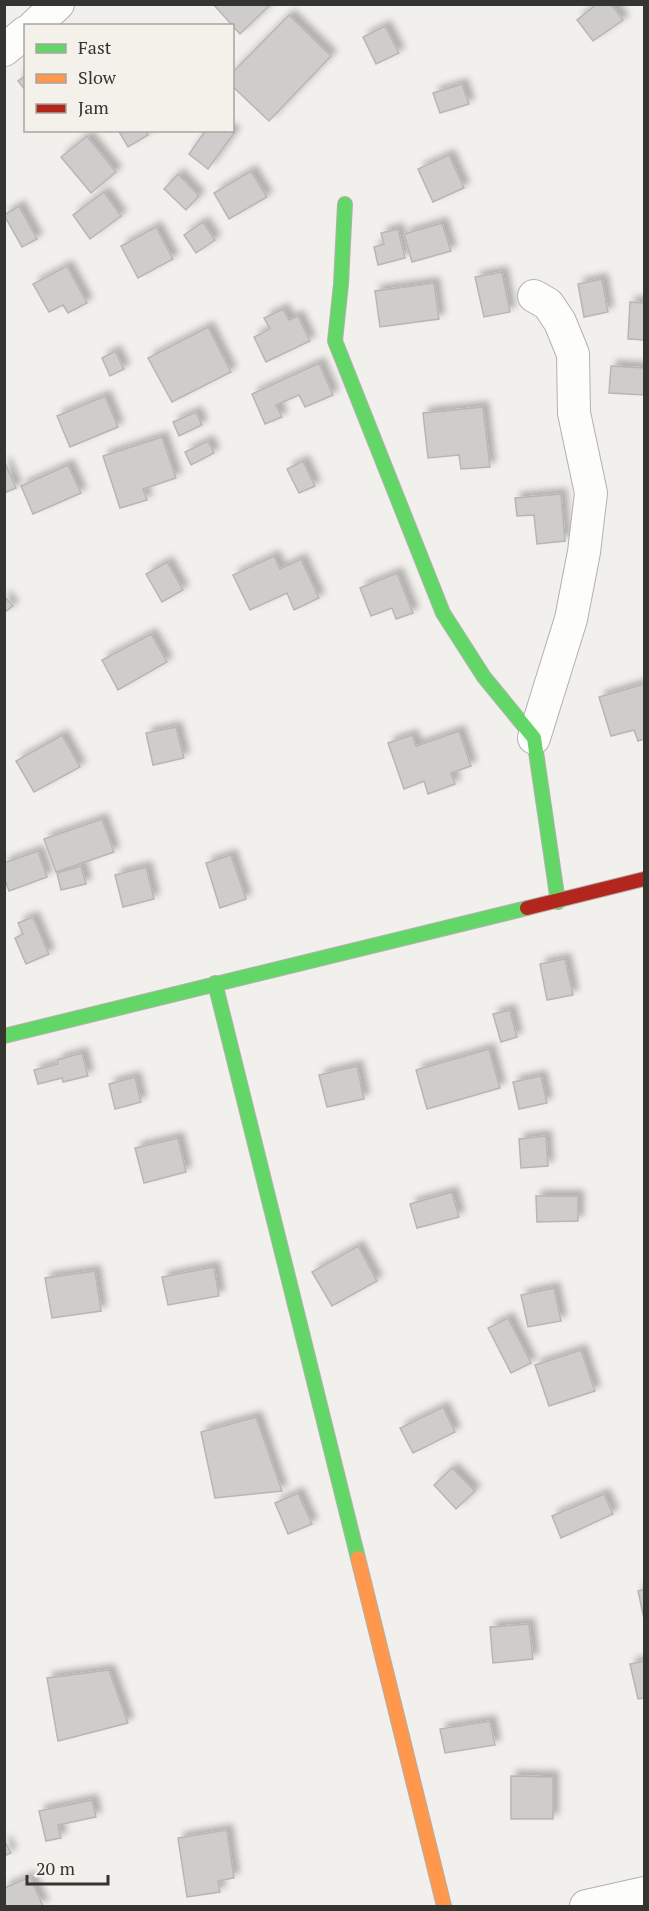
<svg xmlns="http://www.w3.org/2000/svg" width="649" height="1911" viewBox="0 0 649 1911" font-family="'PT Serif',serif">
	<defs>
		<filter id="shadow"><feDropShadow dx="5.5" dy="-5.5" stdDeviation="3" flood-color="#0004"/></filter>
	</defs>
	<rect width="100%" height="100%" fill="#f2f0ed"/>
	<g fill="#cecdcb" stroke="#b8b6b4" stroke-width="1.5" filter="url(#shadow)">
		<polygon points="213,4 271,4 240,34"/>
		<polygon points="597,4 611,4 623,20 593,41 577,20"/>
		<polygon points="289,15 331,56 269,121 232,86 232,73"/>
		<polygon points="385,26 399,53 376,64 363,37"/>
		<polygon points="26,75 26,91 18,81"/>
		<polygon points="462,84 469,104 440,113 433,93"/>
		<polygon points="118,130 145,130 148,135 128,147"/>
		<polygon points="206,130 231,130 234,133 208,169 189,154"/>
		<polygon points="87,136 116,172 91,193 61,157"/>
		<polygon points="449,155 464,188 433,202 418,169"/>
		<polygon points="251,171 267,197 229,219 214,193"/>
		<polygon points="178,174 199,196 186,210 164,189"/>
		<polygon points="104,192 121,216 90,239 73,215"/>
		<polygon points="19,206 37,239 22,247 4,215"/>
		<polygon points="203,222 215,240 196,253 184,235"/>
		<polygon points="442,223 451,251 412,262 404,234"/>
		<polygon points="156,227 173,259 138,278 121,246"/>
		<polygon points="398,229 405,258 378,265 374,247 384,244 381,233"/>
		<polygon points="67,266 87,303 68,313 63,305 49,312 33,284"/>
		<polygon points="502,272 510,312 484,317 475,277"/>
		<polygon points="602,279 608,312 584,317 578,284"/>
		<polygon points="434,283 439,319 380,327 375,291"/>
		<polygon points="630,302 644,303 644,340 628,339"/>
		<polygon points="283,309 289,320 298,316 310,341 266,362 254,337 270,329 264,318"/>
		<polygon points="208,327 231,372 172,402 148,358"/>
		<polygon points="115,351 124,369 110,376 102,358"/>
		<polygon points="319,363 333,395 305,407 299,395 276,405 282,417 265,424 252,394"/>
		<polygon points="611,366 644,368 644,395 609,393"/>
		<polygon points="105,396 118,427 70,447 57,416"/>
		<polygon points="483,407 490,467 461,469 459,455 428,458 423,413"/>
		<polygon points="196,412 202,425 179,436 173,422"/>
		<polygon points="162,437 176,478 143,489 147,500 120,508 103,456"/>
		<polygon points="208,441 214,453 191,465 185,452"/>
		<polygon points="303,461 315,486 299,493 287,469"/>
		<polygon points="5,463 16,488 4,493 4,463"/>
		<polygon points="68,465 81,493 33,514 21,486"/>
		<polygon points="561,494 565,541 537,544 534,515 517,516 515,498"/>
		<polygon points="274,556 280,569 301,559 319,598 294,610 287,593 250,610 233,575"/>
		<polygon points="167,562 183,590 162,602 146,574"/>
		<polygon points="397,573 413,613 396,619 392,608 371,616 360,588"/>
		<polygon points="4,596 13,606 4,613"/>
		<polygon points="151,634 167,662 118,690 102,660"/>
		<polygon points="644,684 644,739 638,741 634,730 611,736 599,697"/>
		<polygon points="176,727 184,758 153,765 146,733"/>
		<polygon points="459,731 471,766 451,773 455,784 428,794 424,781 404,789 388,743 412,735 416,746"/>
		<polygon points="62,735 80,767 34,792 16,761"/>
		<polygon points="102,819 114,852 56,872 44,839"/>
		<polygon points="38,851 47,877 9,891 4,877 4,863"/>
		<polygon points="231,855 246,899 220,908 206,863"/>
		<polygon points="81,866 86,884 61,890 57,873"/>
		<polygon points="146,867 154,899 123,907 115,875"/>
		<polygon points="33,917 49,954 26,964 15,938 23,934 18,923"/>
		<polygon points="565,959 573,995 547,1000 540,964"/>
		<polygon points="510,1010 517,1037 501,1042 493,1014"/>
		<polygon points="489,1049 500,1088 427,1109 416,1070"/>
		<polygon points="82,1053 88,1076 63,1082 62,1078 38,1084 34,1070 58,1064 57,1060"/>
		<polygon points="357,1066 364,1099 327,1107 319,1075"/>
		<polygon points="541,1076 547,1103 519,1109 513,1082"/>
		<polygon points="135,1077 141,1102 115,1109 109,1084"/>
		<polygon points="546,1136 548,1166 521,1168 519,1139"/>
		<polygon points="178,1138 186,1172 144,1183 135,1148"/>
		<polygon points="452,1192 459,1217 417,1228 410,1204"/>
		<polygon points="536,1196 578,1196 578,1221 537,1222"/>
		<polygon points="358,1246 377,1281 332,1306 312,1272"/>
		<polygon points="214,1267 219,1296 168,1305 162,1277"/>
		<polygon points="95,1271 101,1311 52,1318 45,1278"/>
		<polygon points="554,1288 561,1321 528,1327 521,1295"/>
		<polygon points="508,1318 531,1363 511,1373 488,1328"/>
		<polygon points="581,1350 595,1391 549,1406 535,1365"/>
		<polygon points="443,1407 455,1432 413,1453 400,1428"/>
		<polygon points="256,1417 282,1491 215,1498 201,1432"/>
		<polygon points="452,1468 475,1491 456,1509 434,1485"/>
		<polygon points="298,1493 312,1524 288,1534 275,1503"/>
		<polygon points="604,1494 613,1514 561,1538 552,1516"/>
		<polygon points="644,1589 644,1619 638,1591"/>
		<polygon points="529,1624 533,1659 493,1663 490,1627"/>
		<polygon points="644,1661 644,1698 638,1699 630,1664"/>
		<polygon points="109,1670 128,1723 58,1741 47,1678"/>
		<polygon points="490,1721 495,1745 445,1753 440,1729"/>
		<polygon points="511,1776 553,1777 553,1819 511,1819"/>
		<polygon points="92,1800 96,1817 58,1825 61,1838 46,1841 39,1811"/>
		<polygon points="227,1830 234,1878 218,1881 220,1892 187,1897 178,1838"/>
		<polygon points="4,1840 11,1853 4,1856"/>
		<polygon points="30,1877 43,1906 4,1906 4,1888"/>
	</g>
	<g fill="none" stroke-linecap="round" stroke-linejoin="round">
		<g stroke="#b2b1ae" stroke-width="34">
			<g id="street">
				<polyline points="34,26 58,4"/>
				<polyline points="4,50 26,32"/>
				<polyline points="534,296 548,304 560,322 573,354 574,413 591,493 584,552 571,619 534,738"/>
				<polyline points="586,1906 644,1893"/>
			</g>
		</g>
		<g stroke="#b2b1ae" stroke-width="16">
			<g id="fast">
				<polyline points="345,204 341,284 335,341 443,613 484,677 534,738 558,902"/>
				<polyline points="215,983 358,1558"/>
				<polyline points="4,1036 527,908"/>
			</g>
		</g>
		<g stroke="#b2b1ae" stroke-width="16">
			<polyline id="slow" points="358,1558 444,1906"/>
		</g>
		<g stroke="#b2b1ae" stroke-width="16">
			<polyline id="jam" points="527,908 644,879"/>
		</g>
		<use href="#street" stroke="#fdfdfc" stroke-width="32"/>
		<use href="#fast" stroke="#63d668" stroke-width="14"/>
		<use href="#slow" stroke="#ff974d" stroke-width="14"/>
		<use href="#jam" stroke="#b3261e" stroke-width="14"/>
	</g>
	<rect width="649" height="1911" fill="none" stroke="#343431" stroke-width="12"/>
	<rect x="24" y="24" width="210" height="108" fill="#f4f1eb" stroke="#a7a5a1" stroke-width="1.5"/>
	<rect x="36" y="44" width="30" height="9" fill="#63d668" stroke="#a7a5a1" stroke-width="1.5"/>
	<text x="78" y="54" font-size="18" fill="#343431">Fast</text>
	<rect x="36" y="74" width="30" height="9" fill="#ff974d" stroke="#a7a5a1" stroke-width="1.5"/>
	<text x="78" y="84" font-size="18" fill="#343431">Slow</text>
	<rect x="36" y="104" width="30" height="9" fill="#b3261e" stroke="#a7a5a1" stroke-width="1.5"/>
	<text x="78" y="114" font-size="18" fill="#343431">Jam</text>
	<path d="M27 1875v9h81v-9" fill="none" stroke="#343431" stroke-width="3"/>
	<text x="36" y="1875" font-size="18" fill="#343431" stroke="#f4f1eb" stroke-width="4.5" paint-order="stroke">20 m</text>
</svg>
